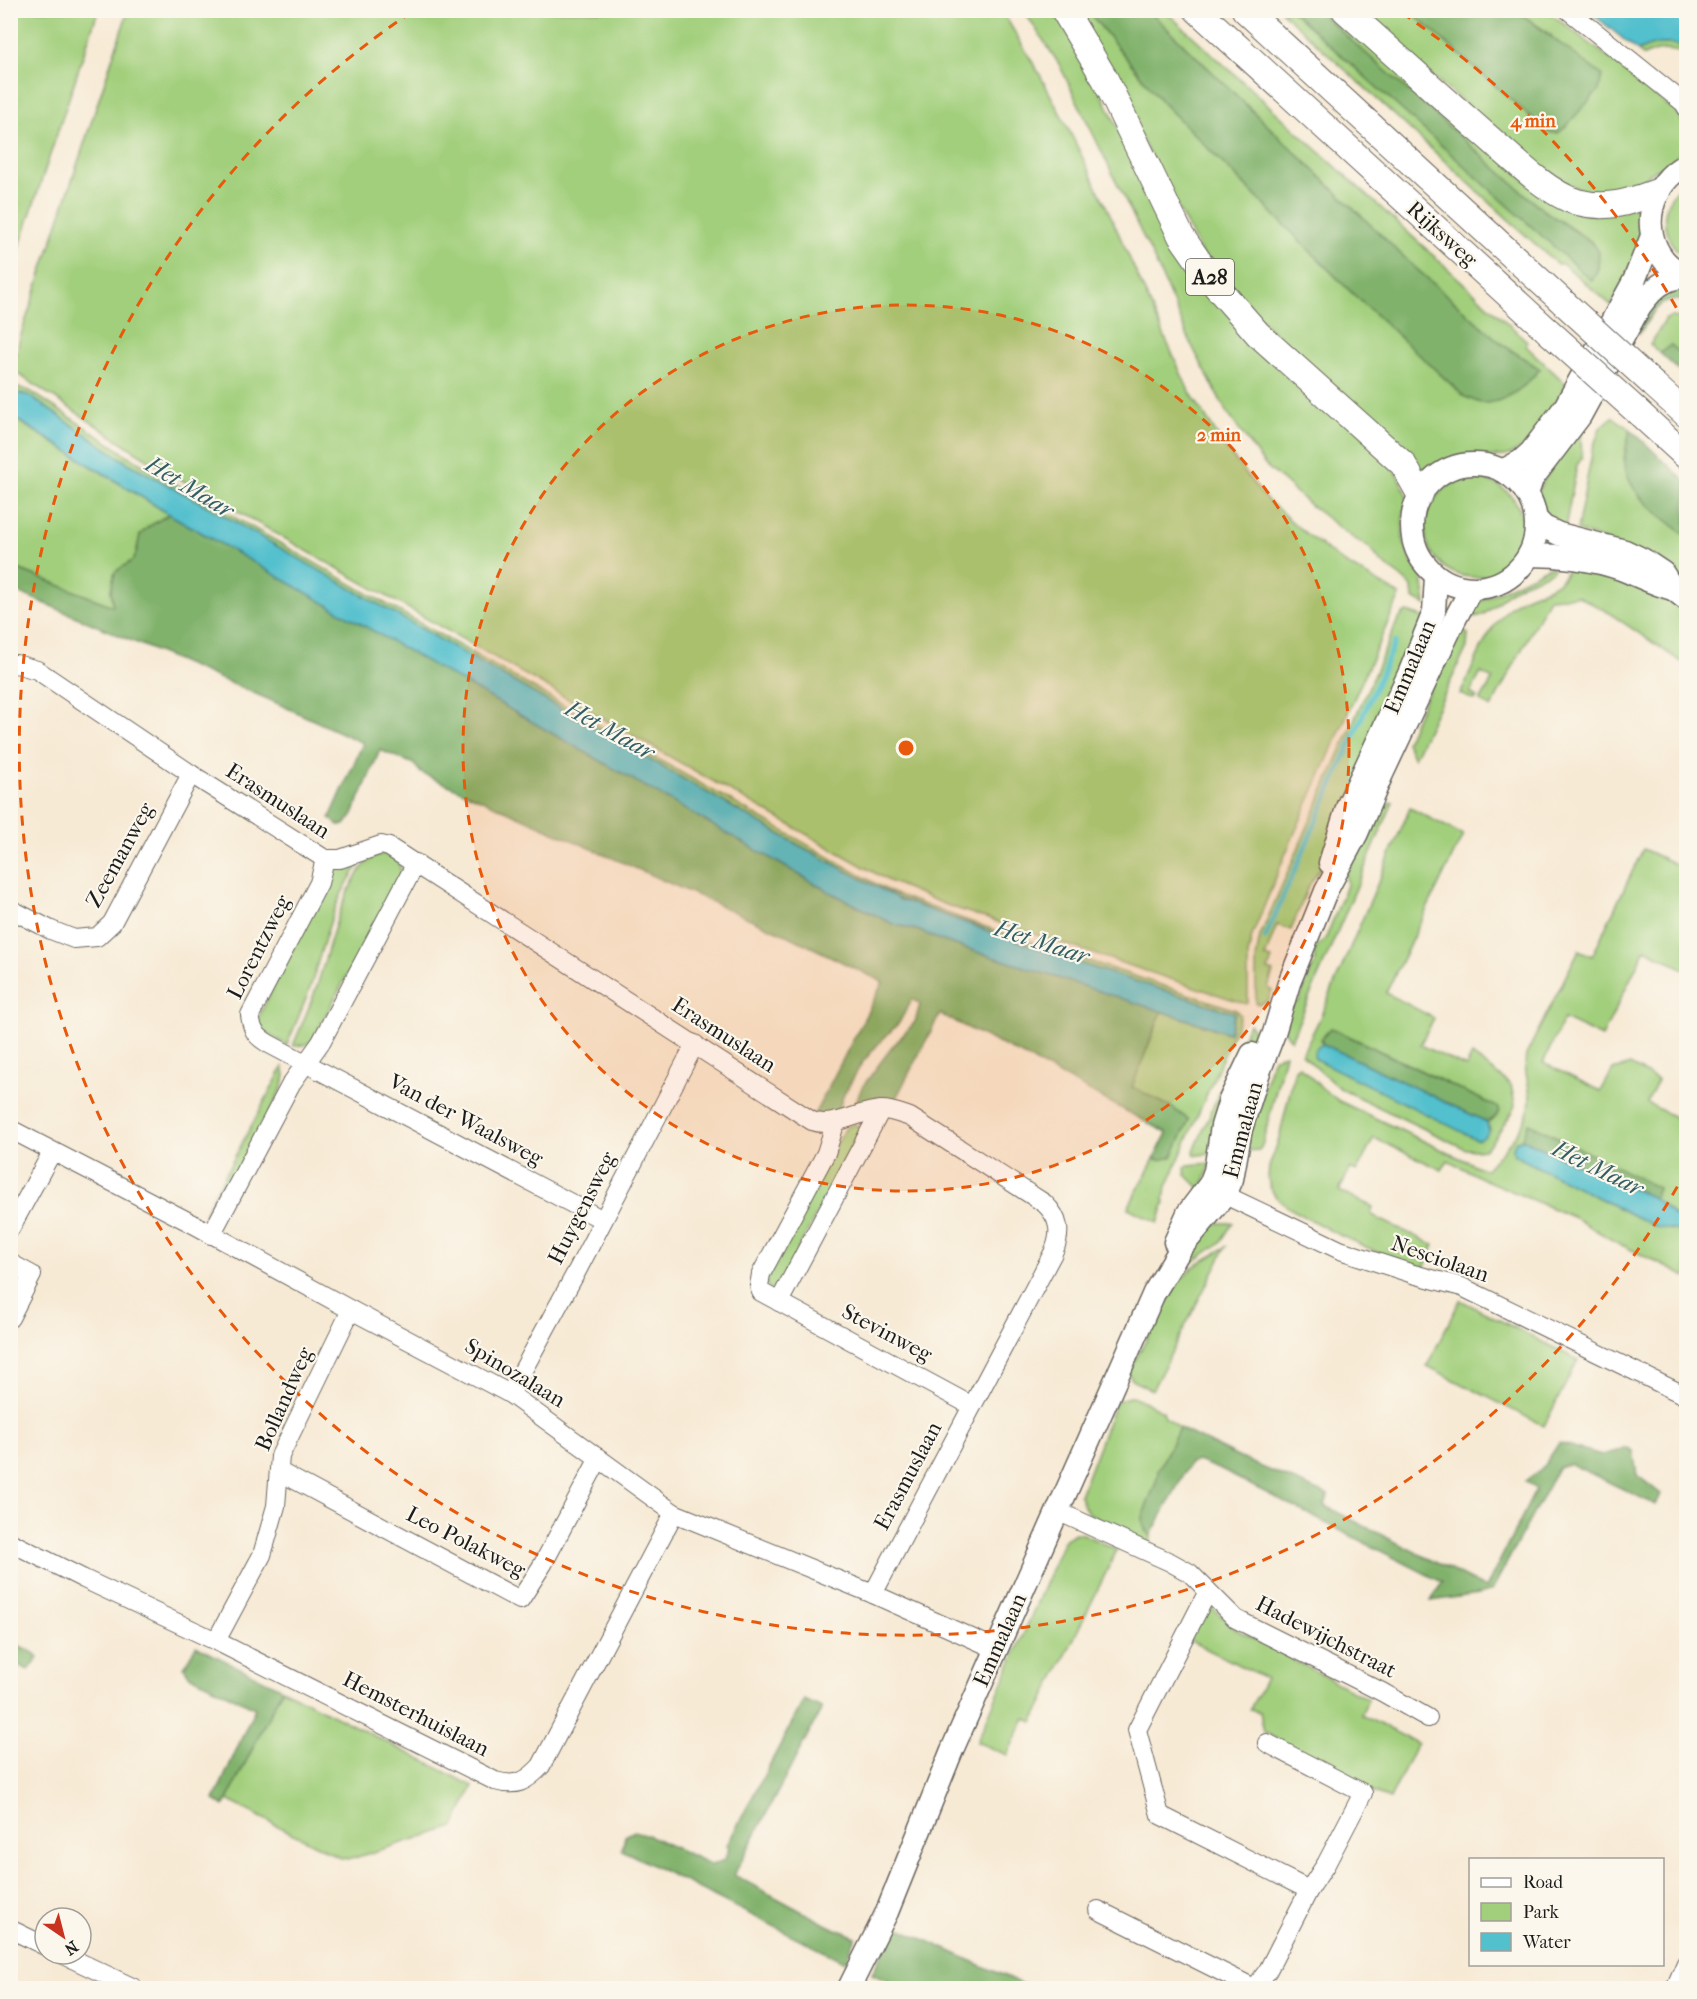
<svg xmlns="http://www.w3.org/2000/svg" width="1697" height="1999" viewBox="0 0 1697 1999" font-family="'IM FELL French Canon',serif">
	<rect width="100%" height="100%" fill="#fbf7ec"/>
	<filter id="ink" filterUnits="userSpaceOnUse"><feTurbulence type="fractalNoise" baseFrequency=".0167" numOctaves="2"/><feDisplacementMap in="SourceGraphic" scale="12" xChannelSelector="R" yChannelSelector="G"/><feConvolveMatrix kernelMatrix="1 2 1 2 8 2 1 2 1" color-interpolation-filters="sRGB"/></filter>
	<filter id="wash" filterUnits="userSpaceOnUse"><feTurbulence type="fractalNoise" baseFrequency=".008" numOctaves="4" result="noise"/><feDisplacementMap in="SourceGraphic" scale="24" xChannelSelector="R" yChannelSelector="G"/><feGaussianBlur stdDeviation="1.35" result="paint"/><feColorMatrix in="noise" values="0 0 0 0 0 0 0 0 0 0 0 0 0 0 0 0 0 1.4 0 .05"/><feComposite in="paint" operator="in"/></filter>
	<g filter="url(#wash)">
		<rect width="100%" height="100%" fill="#f7ead5"/>
		<g fill="#a2cf7c" stroke="#5f764c" stroke-width="1.5" fill-rule="evenodd">
			<polygon points="11,10 98,11 11,272 10,11"/>
			<polygon points="128,11 1002,11 1039,73 1073,138 1109,212 1188,389 1224,446 1264,497 1299,528 1343,562 1400,595 1285,855 1252,936 1248,955 1248,1002 1246,1004 946,905 889,881 180,479 135,451 15,372 11,368 11,353 17,354 19,341"/>
			<polygon points="1024,11 1055,11 1091,71 1153,202 1395,471 1406,492 1407,501 1403,515 1403,540 1412,563 1422,577 1426,605 1413,598 1412,587 1401,577 1381,562 1370,548 1353,538 1311,506 1264,464 1226,411 1192,346 1155,261 1059,64"/>
			<path d="M1074 11H1088L1163 103 1349 290 1465 397 1540 369 1503 345 1411 264 1149 11H1165L1527 341 1526 346 1566 384C1552 408 1537 444 1509 455 1496 459 1485 455 1472 455 1452 454 1436 464 1422 476L1313 376 1202 254Z"/>
			<polygon points="1281,11 1292,11 1592,280 1598,268 1593,243 1543,210 1318,11 1333,11 1528,182 1641,208 1639,221 1640,251 1611,305 1563,264 1557,264"/>
			<polygon points="1356,11 1410,11 1549,133 1565,127 1578,112 1551,35 1517,11 1547,11 1617,64 1680,116 1684,129 1686,137 1683,149 1674,159 1630,187 1616,191 1584,191 1548,175"/>
			<path d="M1661 44H1674L1686 47V54C1672 49 1658 48 1644 56L1638 51 1648 46Z"/>
			<path d="M1686 180V259C1657 235 1658 204 1686 180Z"/>
			<polygon points="1672,317 1686,319 1686,358 1671,345 1660,353 1650,345 1666,319"/>
			<polygon points="11,388 20,388 30,391 136,461 892,893 977,924 1236,1010 1240,1015 1238,1022 1166,1189 1164,1198 1165,1202 1158,1223 1128,1208 1154,1159 1160,1160 1189,1120 1171,1107 1131,1088 1162,1011 1228,1033 1234,1013 1079,963 889,895 797,844 207,506 128,463 28,395 21,393 11,396"/>
			<polygon points="1586,413 1581,439 1582,458 1577,465 1565,528 1548,520 1539,497 1539,488"/>
			<polygon points="10,416 169,514 148,527 140,535 136,554 132,561 115,572 111,590 114,607 11,566"/>
			<polygon points="1613,417 1630,429 1624,459 1640,497 1686,536 1686,584 1660,563 1577,530 1593,448 1600,428"/>
			<circle cx="1474" cy="528" r="49"/>
			<path d="M1555 564 1553 570C1541 578 1527 580 1515 588 1498 597 1490 619 1469 617L1474 604Z"/>
			<path d="M1568 564C1606 570 1656 590 1686 612V665L1606 611 1578 596 1549 598 1491 708 1480 701 1493 679 1481 673 1470 693 1477 697 1475 700 1460 694C1476 663 1487 625 1515 603 1532 589 1566 591 1568 564Z"/>
			<polygon points="1407,612 1425,618 1324,863 1308,887 1291,930 1277,925 1265,957 1272,959 1268,970 1273,972 1268,988 1272,990 1268,1001 1259,1004 1256,1003 1256,959 1260,936 1397,622 1403,614"/>
			<polygon points="1456,628 1468,634 1467,647 1414,758 1406,742"/>
			<polygon points="1393,802 1291,1040 1284,1030 1289,1007 1299,1001 1315,962 1314,953 1317,946 1325,940 1347,885 1346,873 1381,804"/>
			<path d="M1410 808 1463 835 1386 993 1434 1018 1420 1045 1466 1067 1472 1055 1511 1085 1515 1105 1512 1113 1490 1144 1484 1149 1475 1150 1466 1149 1343 1090 1334 1084 1302 1054 1320 1018ZM1334 1029 1499 1108C1499 1114 1494 1120 1487 1122L1490 1130 1318 1046 1323 1044 1321 1041Z"/>
			<path d="M1643 849 1686 869V970L1645 949 1602 1037 1564 1019 1543 1063 1601 1091 1613 1070 1630 1065 1658 1080 1647 1103 1686 1123V1226L1654 1198 1658 1188 1530 1124 1521 1140 1516 1141 1513 1148 1514 1155 1656 1227 1679 1231 1686 1235V1277L1614 1241 1575 1218 1481 1178 1448 1160 1442 1170 1374 1138 1357 1171 1350 1168 1339 1191 1373 1207 1371 1214 1379 1219 1434 1245 1424 1268 1377 1252 1333 1232 1289 1208 1276 1197 1270 1188 1268 1178 1269 1167 1279 1139 1295 1069 1299 1066 1322 1088 1339 1101 1485 1170C1501 1152 1532 1123 1530 1097 1529 1082 1523 1070 1526 1055L1579 950 1592 956Z"/>
			<path d="M384 853 398 861 402 873 312 1041 305 1045 293 1046C301 1026 310 1006 317 986 329 951 342 882 371 859 374 856 379 855 384 853Z"/>
			<path d="M365 858C334 892 325 941 311 985 304 1005 295 1025 287 1045L263 1032 257 1020 330 873 339 867Z"/>
			<polygon points="1249,1024 1253,1028 1253,1034 1233,1080 1213,1154 1195,1155 1194,1151"/>
			<polygon points="1285,1054 1262,1146 1259,1150 1242,1151 1274,1057"/>
			<polygon points="283,1067 285,1075 283,1086 221,1205 213,1211 204,1214"/>
			<polygon points="854,1124 858,1126 860,1132 778,1287 770,1290 765,1280 843,1132 847,1127"/>
			<polygon points="1211,1163 1201,1190 1186,1175 1185,1168 1188,1165"/>
			<polygon points="1211,1223 1233,1223 1220,1243 1177,1273"/>
			<polygon points="1226,1247 1152,1390 1133,1381 1128,1373 1177,1284 1193,1267"/>
			<polygon points="1460,1300 1578,1360 1544,1426 1427,1366"/>
			<polygon points="1129,1397 1137,1398 1163,1411 1165,1417 1179,1428 1158,1471 1158,1479 1147,1505 1145,1531 1151,1535 1150,1545 1088,1513 1083,1505 1080,1495 1116,1401"/>
			<polygon points="1075,1533 1083,1534 1117,1550 1033,1722 1025,1718 1007,1755 977,1742 1064,1540"/>
			<polygon points="1208,1604 1235,1629 1368,1699 1361,1715 1417,1743 1390,1799 1374,1793 1264,1732 1260,1712 1250,1709 1266,1678 1188,1640"/>
			<polygon points="282,1689 473,1786 454,1827 351,1859 341,1858 227,1800"/>
		</g>
		<g fill="#81b26c" stroke="#4e6744" stroke-width="1.5">
			<path d="M1088 11H1149L1411 264 1503 345 1540 369C1526 386 1507 403 1483 403 1478 403 1471 399 1465 397L1349 290 1163 103Z"/>
			<polygon points="1292,11 1318,11 1543,210 1593,243 1599,252 1598,268 1592,281"/>
			<polygon points="1410,11 1517,11 1602,75 1599,90 1565,127 1558,133 1549,133"/>
			<path d="M1686 288V300C1656 299 1655 310 1639 334L1634 330C1649 307 1656 290 1686 288Z"/>
			<polygon points="1671,345 1686,358 1686,377 1660,353"/>
			<path d="M1630 429 1686 482V536C1663 516 1622 493 1625 457 1625 448 1629 438 1630 429Z"/>
			<polygon points="169,514 826,890 893,924 920,931 940,940 1162,1011 1132,1087 1171,1107 1189,1120 1172,1157 1160,1160 1154,1159 1167,1133 1026,1057 940,1014 894,1102 879,1101 853,1109 862,1087 892,1047 915,1022 920,1004 912,999 899,1023 880,1042 862,1063 844,1094 837,1114 814,1115 883,982 795,939 421,773 414,764 380,750 353,814 345,825 338,825 330,818 363,743 270,700 11,589 10,566 113,606 111,590 115,572 132,561 136,554 140,535 148,527"/>
			<path d="M1331 1028 1499 1108C1499 1114 1494 1120 1487 1122L1323 1044 1321 1039Z"/>
			<polygon points="1529,1123 1658,1188 1654,1198 1562,1158 1525,1140 1521,1140"/>
			<path d="M1179 1428 1238 1457 1328 1495 1325 1506 1486 1588 1536 1489 1525 1481 1541 1470 1559 1443 1602 1455 1628 1448 1633 1451 1637 1475 1661 1494 1656 1505 1571 1464 1558 1468 1492 1590 1479 1594 1431 1601 1442 1582 1223 1471 1198 1461 1190 1463 1151 1535C1129 1521 1159 1490 1158 1471Z"/>
			<polygon points="10,1641 34,1653 38,1658 29,1670 11,1662"/>
			<polygon points="196,1646 282,1689 224,1806 214,1800 255,1708 189,1675 184,1667"/>
			<polygon points="804,1700 822,1708 734,1875 829,1926 856,1937 845,1962 622,1850 625,1836 634,1831 648,1835 712,1865 724,1860 729,1849 727,1845"/>
			<polygon points="895,1926 1031,1988 902,1988 872,1974"/>
		</g>
		<g fill="#53c0cd" stroke="#386e74" stroke-width="1.5">
			<path d="M1589 11H1686V47C1670 42 1653 43 1638 51Z"/>
			<polygon points="15,393 28,395 128,463 207,506 797,844 899,899 1079,963 1235,1013 1229,1033 940,940 920,931 893,924 826,890 169,514 11,416 11,396"/>
			<path d="M1323 1044 1487 1122C1490 1132 1488 1136 1478 1140L1315 1059C1312 1051 1316 1047 1323 1044Z"/>
			<polygon points="1525,1140 1562,1158 1654,1198 1683,1224 1679,1231 1656,1227 1514,1155 1513,1148 1516,1141"/>
		</g>
		<g fill="none" stroke-linecap="round" stroke-linejoin="round">
			<g stroke="#53c0cd" stroke-width="5">
				<polyline points="1265,938 1395,642"/>
				<polyline points="1677,1226 1686,1231"/>
			</g>
		</g>
	</g>
	<g filter="url(#ink)">
		<g fill="none" stroke-linecap="round" stroke-linejoin="round">
			<g stroke="#69645d" stroke-width="20">
				<g id="minor">
					<polyline points="1568,10 1685,104 1686,107"/>
					<path d="M10 665 16 664 37 670 191 774 325 859H340L381 845 389 847 812 1121C835 1129 859 1110 882 1110 892 1110 901 1114 910 1117L1044 1203C1060 1218 1062 1233 1053 1253L873 1594"/>
					<path d="M325 859 319 883 250 1015C252 1031 256 1037 271 1045L603 1220"/>
					<polyline points="10,909 51,930 74,939 97,937 112,923 191,774"/>
					<polyline points="836,1121 826,1153 761,1274 759,1286 761,1292 972,1406"/>
					<polyline points="10,1129 195,1225 351,1310 510,1394 674,1513 873,1594 996,1649"/>
					<polyline points="1215,1188 1225,1195 1340,1250 1413,1274 1462,1287 1686,1396"/>
					<polyline points="10,1229 52,1152"/>
					<polyline points="211,1235 291,1084 321,1042 416,863"/>
					<polyline points="10,1263 32,1275 10,1318"/>
					<polyline points="779,1302 881,1110"/>
					<polyline points="510,1394 578,1269 695,1044"/>
					<polyline points="280,1472 520,1600 543,1564 599,1458"/>
					<polyline points="1057,1511 1170,1562 1190,1573 1236,1619 1382,1692 1428,1718"/>
					<path d="M10 1542 84 1579 216 1641 495 1781C516 1787 526 1782 541 1766L674 1513"/>
					<polyline points="1208,1591 1137,1730 1160,1815 1309,1890"/>
					<polyline points="216,1641 262,1555 276,1506 280,1456 351,1310"/>
					<polyline points="1098,1910 1254,1988"/>
					<polyline points="10,1929 45,1946"/>
					<polyline points="62,1954 134,1988"/>
					<polyline points="1255,1988 1268,1970 1309,1890 1326,1864 1363,1793 1267,1743"/>
					<polyline points="1675,1988 1686,1963"/>
				</g>
			</g>
			<g stroke="#69645d" stroke-width="25">
				<g id="major">
					<path d="M1686 165C1651 182 1639 229 1664 260 1670 267 1678 272 1686 277"/>
					<circle cx="1474" cy="526" r="62"/>
					<polyline points="1502,471 1521,461 1531,452 1565,407 1634,281 1652,236"/>
					<path d="M1527 494 1532 479 1580 416 1640 306C1653 289 1664 277 1686 277"/>
					<polyline points="1536,519 1544,527 1559,534 1625,551 1642,559 1663,573 1673,589 1686,599"/>
					<path d="M1529 555C1558 555 1594 559 1621 569 1639 576 1655 585 1673 589"/>
					<polyline points="1330,863 1348,805 1409,674 1434,612 1436,576"/>
					<polyline points="1175,1242 1188,1213 1210,1184 1215,1171 1222,1126 1230,1100 1252,1054"/>
					<polyline points="849,1988 887,1912 952,1750 1154,1293 1181,1248 1225,1195 1232,1179 1241,1129 1259,1072 1274,1033 1289,983 1326,891 1357,833 1382,774 1455,619 1471,589"/>
				</g>
			</g>
			<g stroke="#69645d" stroke-width="28">
				<g id="highway">
					<polyline points="1064,10 1105,79 1181,236 1216,286 1258,334 1403,464 1420,494"/>
					<polyline points="1197,10 1548,331"/>
					<polyline points="1245,10 1564,303"/>
					<path d="M1345 10C1391 51 1436 92 1482 132 1507 153 1546 193 1577 202 1608 210 1629 202 1657 192"/>
					<polyline points="1654,385 1686,414"/>
					<polyline points="1639,413 1686,456"/>
				</g>
			</g>
			<use href="#minor" stroke="#fff" stroke-width="18"/>
			<use href="#major" stroke="#fff" stroke-width="22"/>
			<use href="#highway" stroke="#fff" stroke-width="26"/>
			<g stroke="#69645d" stroke-width="28" stroke-linecap="butt">
				<g id="highway-bridge">
					<polyline points="1564,303 1654,385"/>
					<polyline points="1548,331 1639,413"/>
				</g>
			</g>
			<use href="#highway-bridge" stroke="#fff" stroke-width="26"/>
		</g>
	</g>
	<circle cx="906" cy="748" r="443" fill="#e8590c" fill-opacity=".12"/>
	<g fill="none" stroke="#e8590c" stroke-width="3" stroke-dasharray="10 8">
		<circle cx="906" cy="748" r="443"/>
		<path d="M1686 1171A887 887 0 1 1 410 13M1402 13A887 887 0 0 1 1686 325"/>
	</g>
	<g text-anchor="middle" dominant-baseline="central" stroke-width="4.5" stroke-linejoin="round" paint-order="stroke">
		<rect fill="#fbf7ec" stroke="#5f5e5a" stroke-width="1.5" x="1186" y="259" width="48" height="36" rx="4.5"/>
		<g font-size="21" font-weight="bold" fill="#1c1c1c">
			<text x="1210" y="277">A28</text>
		</g>
		<g font-size="22" fill="#1c1c1c" stroke="#fbf7ec">
			<text transform="translate(1442 234) rotate(42)">Rijksweg</text>
			<text transform="translate(1410 667) rotate(-67)">Emmalaan</text>
			<text transform="translate(278 801) rotate(33)">Erasmuslaan</text>
			<text transform="translate(120 855) rotate(-61)">Zeemanweg</text>
			<text transform="translate(259 947) rotate(-63)">Lorentzweg</text>
			<text transform="translate(724 1035) rotate(33)">Erasmuslaan</text>
			<text transform="translate(466 1120) rotate(28)">Van der Waalsweg</text>
			<text transform="translate(1243 1130) rotate(-75)">Emmalaan</text>
			<text transform="translate(582 1208) rotate(-63)">Huygensweg</text>
			<text transform="translate(1440 1259) rotate(19)">Nesciolaan</text>
			<text transform="translate(887 1333) rotate(28)">Stevinweg</text>
			<text transform="translate(515 1373) rotate(31)">Spinozalaan</text>
			<text transform="translate(284 1399) rotate(-66)">Bollandweg</text>
			<text transform="translate(908 1476) rotate(-62)">Erasmuslaan</text>
			<text transform="translate(466 1542) rotate(27)">Leo Polakweg</text>
			<text transform="translate(1326 1637) rotate(27)">Hadewijchstraat</text>
			<text transform="translate(1000 1640) rotate(-66)">Emmalaan</text>
			<text transform="translate(416 1714) rotate(27)">Hemsterhuislaan</text>
		</g>
		<g font-size="24" font-style="italic" fill="#325e63" stroke="#fbf7ec">
			<text transform="translate(190 487) rotate(31)">Het Maar</text>
			<text transform="translate(610 730) rotate(29)">Het Maar</text>
			<text transform="translate(1042 942) rotate(18)">Het Maar</text>
			<text transform="translate(1598 1168) rotate(26)">Het Maar</text>
		</g>
	</g>
	<circle cx="906" cy="748" r="9" fill="#e8590c" stroke="#fbf7ec" stroke-width="3"/>
	<g font-size="18" text-anchor="middle" font-weight="bold" fill="#e8590c" stroke="#fbf7ec" stroke-width="4.5" stroke-linejoin="round" paint-order="stroke">
		<text x="1533" y="127">4 min</text>
		<text x="1219" y="441">2 min</text>
	</g>
	<rect width="1697" height="1999" fill="none" stroke="#fbf7ec" stroke-width="36"/>
	<rect x="1469" y="1858" width="195" height="108" fill="#fbf7ec" stroke="#a29f99" stroke-width="1.5"/>
	<rect x="1481" y="1878" width="30" height="9" fill="#ffffff" stroke="#a29f99" stroke-width="1.5"/>
	<text x="1523" y="1888" font-size="18" fill="#1c1c1c">Road</text>
	<rect x="1481" y="1903" width="30" height="18" fill="#a2cf7c" stroke="#a29f99" stroke-width="1.5"/>
	<text x="1523" y="1918" font-size="18" fill="#1c1c1c">Park</text>
	<rect x="1481" y="1933" width="30" height="18" fill="#53c0cd" stroke="#a29f99" stroke-width="1.5"/>
	<text x="1523" y="1948" font-size="18" fill="#1c1c1c">Water</text>
	<g transform="translate(63 1936) rotate(145)"><circle r="28" fill="#fbf7ec" stroke="#a29f99" stroke-width="1.5"/>
	<path d="M0-4.5L10 22L0 15L-10 22Z" fill="#c8321e"/>
	<text y="-9" font-size="16" font-weight="bold" text-anchor="middle" fill="#1c1c1c">N</text>
	</g>
</svg>
